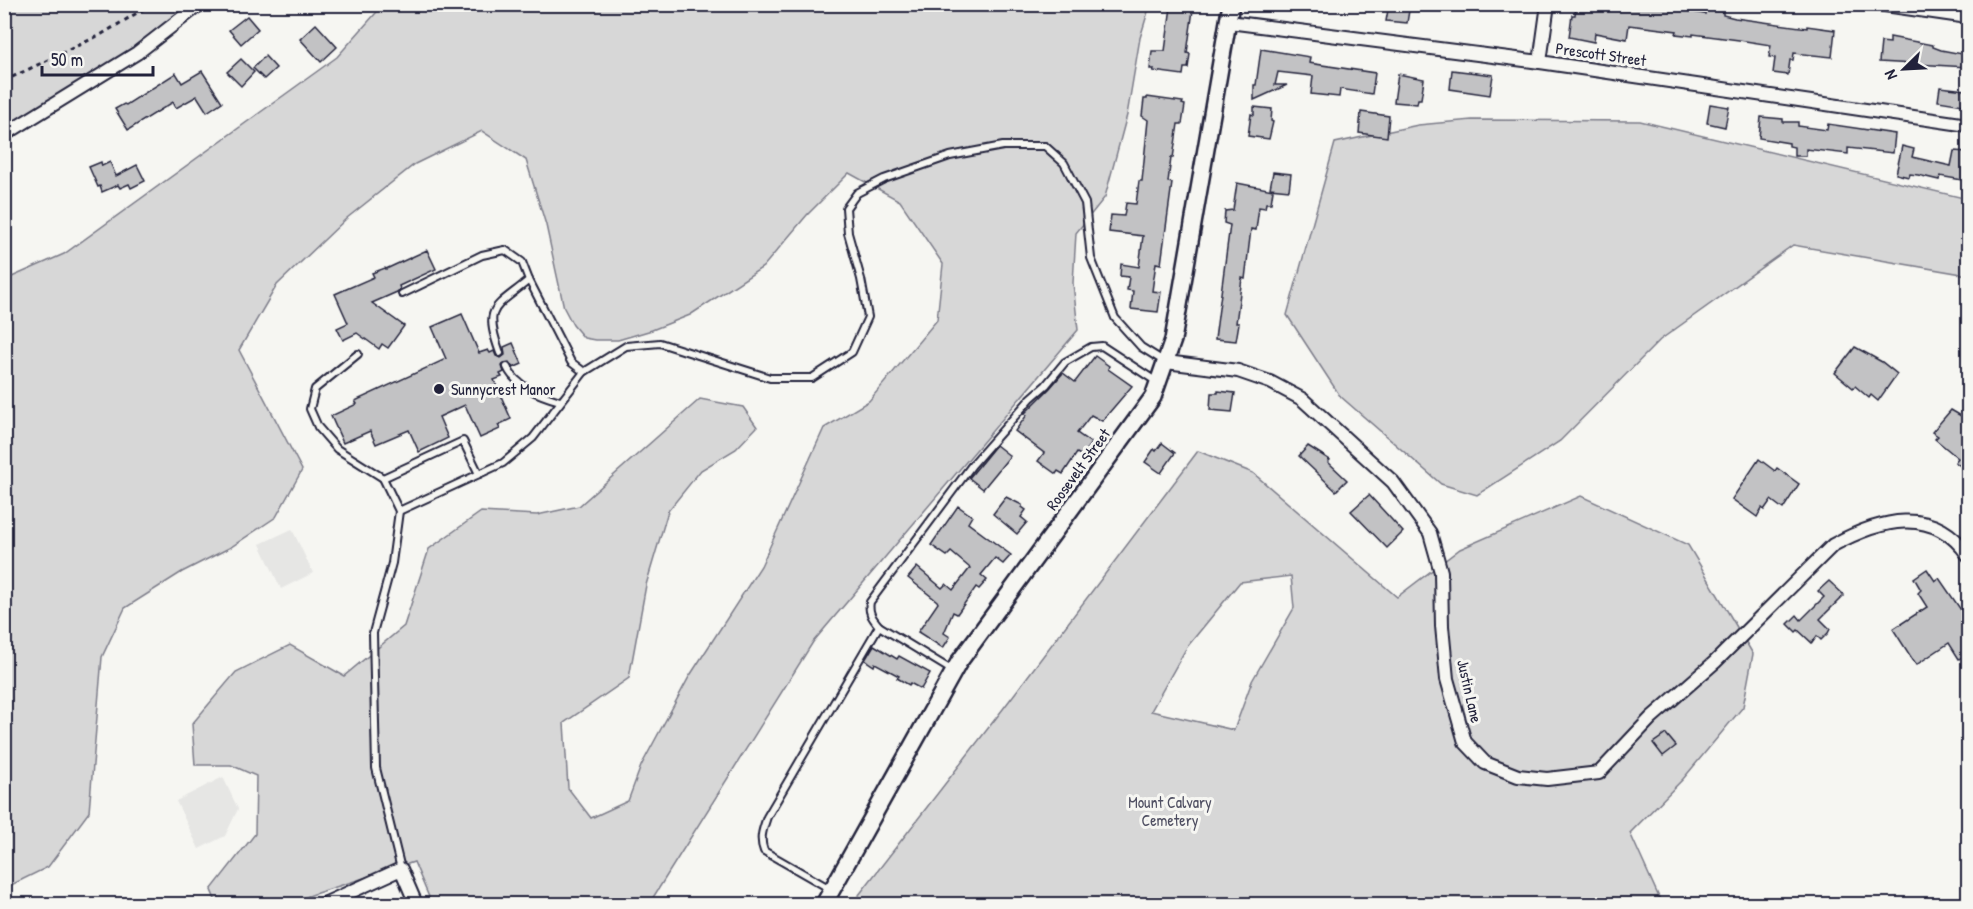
<svg xmlns="http://www.w3.org/2000/svg" width="1973" height="909" viewBox="0 0 1973 909" font-family="'Patrick Hand',sans-serif">
	<rect width="100%" height="100%" fill="#f6f6f2"/>
	<filter id="ink" filterUnits="userSpaceOnUse"><feTurbulence type="fractalNoise" baseFrequency=".0167" numOctaves="2"/><feDisplacementMap in="SourceGraphic" scale="12" xChannelSelector="R" yChannelSelector="G"/><feConvolveMatrix kernelMatrix="1 2 1 2 8 2 1 2 1" color-interpolation-filters="sRGB"/></filter>
	<g filter="url(#ink)">
		<g fill="#e6e6e4">
			<polygon points="292,529 313,573 281,589 260,544"/>
			<polygon points="223,777 238,809 225,836 199,849 176,801"/>
		</g>
		<g fill="#d7d7d7" stroke="#7c7c89" stroke-width="1.5" fill-rule="evenodd">
			<polygon points="5,5 200,5 5,135"/>
			<polygon points="383,5 1150,5 1140,38 1127,115 1105,197 1076,233 1073,283 1078,330 813,642 649,904 432,904 414,862 317,893 286,904 217,904 211,890 255,834 256,776 231,765 195,765 192,724 236,672 290,645 344,676 404,626 429,549 481,512 537,515 579,506 700,399 743,407 757,427 736,449 701,470 668,511 646,585 629,678 564,723 568,788 591,818 628,801 641,766 689,677 761,566 824,428 869,401 937,320 943,264 900,201 849,173 807,215 763,267 690,315 652,330 618,340 595,340 584,338 573,325 564,308 546,225 526,160 482,131 415,164 347,218 277,285 239,350 302,470 276,517 231,547 182,572 125,608 102,657 89,812 48,867 5,888 5,280 64,254 337,57"/>
			<polygon points="1472,120 1640,121 1968,199 1968,275 1793,245 1660,340 1560,441 1477,495 1441,484 1340,396 1287,315 1335,143 1418,125"/>
			<path d="M1198 451 1253 473 1397 597 1460 549 1581 496 1688 545 1753 654 1743 707 1683 779 1630 833 1662 904H852L1003 709ZM1291 576 1294 608 1252 681 1234 730 1151 711 1187 647 1240 582Z"/>
		</g>
		<g fill="#c2c2c4" stroke="#22223b" stroke-width="1.5">
			<polygon points="1389,4 1410,4 1407,23 1386,21"/>
			<polygon points="1576,4 1622,4 1638,8 1639,4 1647,4 1705,14 1705,9 1723,12 1723,15 1735,18 1807,28 1807,26 1835,30 1832,57 1794,53 1793,60 1790,60 1788,75 1773,73 1775,58 1769,57 1771,45 1739,40 1693,34 1693,36 1676,34 1677,31 1629,25 1627,39 1595,33 1594,42 1569,37 1572,15 1575,15"/>
			<polygon points="1171,7 1193,10 1187,53 1190,54 1188,68 1184,68 1183,75 1153,71 1154,69 1150,69 1152,51 1165,51"/>
			<polygon points="247,16 258,29 241,44 229,30"/>
			<polygon points="316,24 337,47 321,62 300,39"/>
			<polygon points="1890,37 1933,45 1933,47 1941,50 1968,55 1968,67 1879,62 1881,42 1890,43"/>
			<polygon points="1261,49 1310,57 1309,63 1375,73 1372,94 1340,89 1339,97 1311,94 1313,76 1278,72 1275,85 1287,85 1254,100 1254,85 1256,85"/>
			<polygon points="265,56 276,68 264,79 253,68"/>
			<polygon points="241,59 254,72 241,86 227,72"/>
			<polygon points="1452,70 1493,75 1490,95 1450,89"/>
			<polygon points="202,71 222,102 207,112 197,96 176,108 173,102 128,130 115,109 124,104 126,105 176,73 182,83"/>
			<polygon points="1398,74 1424,79 1421,99 1418,99 1417,104 1394,102"/>
			<polygon points="1940,87 1965,90 1963,105 1938,101"/>
			<polygon points="1147,97 1183,102 1182,104 1185,105 1182,124 1178,124 1173,158 1171,158 1168,182 1172,183 1161,264 1156,263 1152,291 1161,292 1158,312 1131,309 1133,291 1127,290 1129,277 1120,276 1121,264 1139,267 1143,236 1109,232 1111,215 1124,216 1126,203 1136,204 1139,181 1142,181 1148,120 1142,116 1144,99 1147,99"/>
			<polygon points="1710,104 1729,107 1725,127 1707,123"/>
			<polygon points="1254,107 1272,109 1271,121 1273,122 1269,139 1248,136 1251,114 1254,115"/>
			<polygon points="1361,112 1389,116 1387,137 1359,133"/>
			<polygon points="1761,117 1783,119 1783,122 1798,122 1798,126 1827,130 1828,124 1895,134 1893,153 1848,148 1848,154 1806,149 1806,156 1794,156 1794,147 1789,146 1789,143 1759,138"/>
			<polygon points="1902,146 1914,149 1912,157 1951,166 1954,151 1968,152 1968,181 1940,176 1939,180 1918,175 1910,174 1909,177 1896,174"/>
			<polygon points="101,162 102,166 110,162 116,176 137,165 145,181 131,188 129,184 120,188 118,185 102,192 100,186 98,187 89,167"/>
			<polygon points="1273,172 1291,174 1289,190 1270,188"/>
			<polygon points="1237,183 1273,190 1271,203 1266,203 1265,208 1259,207 1256,230 1251,229 1245,279 1242,278 1236,323 1239,323 1236,341 1215,339 1230,225 1224,223 1225,211 1233,210"/>
			<polygon points="427,250 436,269 399,286 400,289 397,292 372,303 404,326 388,348 382,344 379,349 357,333 343,340 337,328 348,323 335,294 374,277 372,273 385,268 386,269"/>
			<polygon points="462,314 479,353 488,350 490,353 494,351 496,356 501,358 505,355 504,347 513,343 522,364 513,368 509,362 504,363 502,366 504,372 500,374 502,377 494,380 511,419 498,425 500,429 480,438 465,405 439,417 448,438 419,452 409,430 376,444 370,431 343,443 331,416 357,404 355,401 446,359 432,327"/>
			<polygon points="1855,347 1882,362 1897,374 1878,401 1871,395 1869,398 1855,386 1853,388 1835,373"/>
			<polygon points="1095,356 1109,366 1108,369 1132,386 1102,421 1091,415 1077,433 1091,443 1082,456 1077,453 1063,474 1058,471 1056,474 1038,461 1044,453 1015,431 1027,415 1024,414 1050,388 1063,373 1075,382"/>
			<polygon points="1218,391 1235,393 1232,412 1210,410 1211,393 1218,393"/>
			<polygon points="1951,410 1968,420 1968,471 1955,462 1958,458 1935,439 1938,436 1932,432"/>
			<polygon points="1162,443 1175,453 1161,473 1145,462 1154,449 1156,451"/>
			<polygon points="996,445 1010,456 983,489 969,478"/>
			<polygon points="1308,446 1330,460 1328,462 1347,480 1336,491 1299,456"/>
			<polygon points="1759,459 1775,471 1777,468 1799,484 1783,509 1771,500 1764,510 1762,508 1757,517 1732,499"/>
			<polygon points="1369,495 1403,532 1387,548 1351,511"/>
			<polygon points="1006,497 1022,505 1022,507 1026,510 1021,517 1027,522 1017,534 993,514"/>
			<polygon points="958,506 972,516 968,523 1011,555 1003,564 995,558 981,575 987,580 979,589 976,587 957,614 953,612 944,633 950,637 943,648 918,632 938,603 937,601 908,578 917,567 942,588 946,584 953,590 970,568 951,552 947,556 931,545"/>
			<polygon points="1927,569 1935,581 1939,578 1963,613 1968,606 1968,653 1959,659 1949,643 1916,665 1893,629 1927,607 1918,593 1921,590 1914,578"/>
			<polygon points="1829,581 1844,595 1820,619 1830,629 1828,633 1821,640 1817,636 1812,643 1798,630 1796,632 1788,624 1797,615 1801,620 1824,597 1818,591"/>
			<polygon points="874,645 897,659 899,656 930,673 921,689 910,683 909,685 897,678 899,676 875,663 874,666 865,660"/>
			<polygon points="1666,734 1676,746 1663,756 1653,743"/>
		</g>
		<g fill="none" stroke-linecap="round" stroke-linejoin="round">
			<g stroke="#22223b" stroke-width="10">
				<g id="service">
					<polyline points="402,294 482,255 505,250 522,262 529,280 571,362 584,372"/>
					<path d="M500 353C483 306 494 309 529 280"/>
					<polyline points="358,354 315,389 310,409 318,427 337,449 383,478"/>
					<path d="M507 367C516 387 540 395 560 401"/>
					<polyline points="399,511 503,463 533,438 584,372 626,346 660,343 770,378 812,378 852,352 868,317 861,279 848,233 846,208 857,193 884,179 950,156 1003,146 1045,146 1064,163 1085,203 1091,258 1115,318 1141,347 1165,362"/>
					<polyline points="879,626 953,671"/>
					<polyline points="401,869 376,768 373,633 392,563 399,511 383,478 463,441 479,474"/>
					<path d="M832 890 764 851C759 838 763 829 767 817L879 626C872 618 868 612 870 602L972 465 1031 398 1046 385 1065 362 1091 347 1102 346 1157 382"/>
				</g>
			</g>
			<g stroke="#22223b" stroke-width="16">
				<g id="minor">
					<polyline points="1878,4 1968,17"/>
					<polyline points="1229,22 1540,62 1968,125"/>
					<polyline points="1540,62 1548,4"/>
					<polyline points="4,135 137,53 200,4"/>
					<path d="M1166 362 1238 371 1270 382 1302 399 1393 482 1430 533 1441 572 1442 626 1447 679 1465 742 1485 763 1518 776 1547 779 1599 773 1651 718 1715 662 1833 545C1879 520 1933 504 1968 555"/>
					<polyline points="324,904 401,869 416,904"/>
				</g>
			</g>
			<g stroke="#22223b" stroke-width="20">
				<polyline id="tertiary" points="824,904 959,662 1153,397 1173,340 1231,4"/>
			</g>
			<polyline stroke="#22223b" stroke-width="3" stroke-dasharray="4.5 4.5" stroke-linecap="butt" points="4,81 102,34 152,4"/>
			<use href="#service" stroke="#f6f6f2" stroke-width="6"/>
			<use href="#minor" stroke="#f6f6f2" stroke-width="12"/>
			<use href="#tertiary" stroke="#f6f6f2" stroke-width="15"/>
		</g>
	</g>
	<circle fill="#22223b" stroke="#f6f6f2" stroke-width="2" cx="439" cy="389" r="6"/>
	<g text-anchor="middle" dominant-baseline="central" stroke-width="6" stroke-linejoin="round" paint-order="stroke">
		<g font-size="16" fill="#22223b" stroke="#f6f6f2">
			<text transform="translate(1601 54) rotate(8)">Prescott Street</text>
			<text transform="translate(1078 469) rotate(-54)">Roosevelt Street</text>
			<text transform="translate(1470 691) rotate(77)">Justin Lane</text>
		</g>
		<g font-size="16" fill="#22223b" stroke="#f6f6f2" text-anchor="start">
			<text x="451" y="389">Sunnycrest Manor</text>
		</g>
		<g font-size="16" fill="#4f4f62" stroke="#f6f6f2">
			<text x="1170" y="802">Mount Calvary<tspan x="1170" dy="18">Cemetery</tspan></text>
		</g>
	</g>
	<rect width="1973" height="909" fill="none" stroke="#f6f6f2" stroke-width="24"/>
	<rect x="12" y="12" width="1949" height="885" fill="none" stroke="#22223b" stroke-width="2" filter="url(#ink)"/>
	<g transform="translate(1904 69) rotate(246)" stroke="#f6f6f2" stroke-width="4.5" paint-order="stroke">
	<path d="M0-4.5L10 22L0 15L-10 22Z" fill="#22223b"/>
	<text y="-9" font-size="16" font-weight="bold" text-anchor="middle" fill="#22223b">N</text>
	</g>
	<path d="M42 66v9h111v-9" fill="none" stroke="#22223b" stroke-width="3"/>
	<text x="51" y="66" font-size="18" fill="#22223b" stroke="#f6f6f2" stroke-width="4.5" paint-order="stroke">50 m</text>
</svg>
